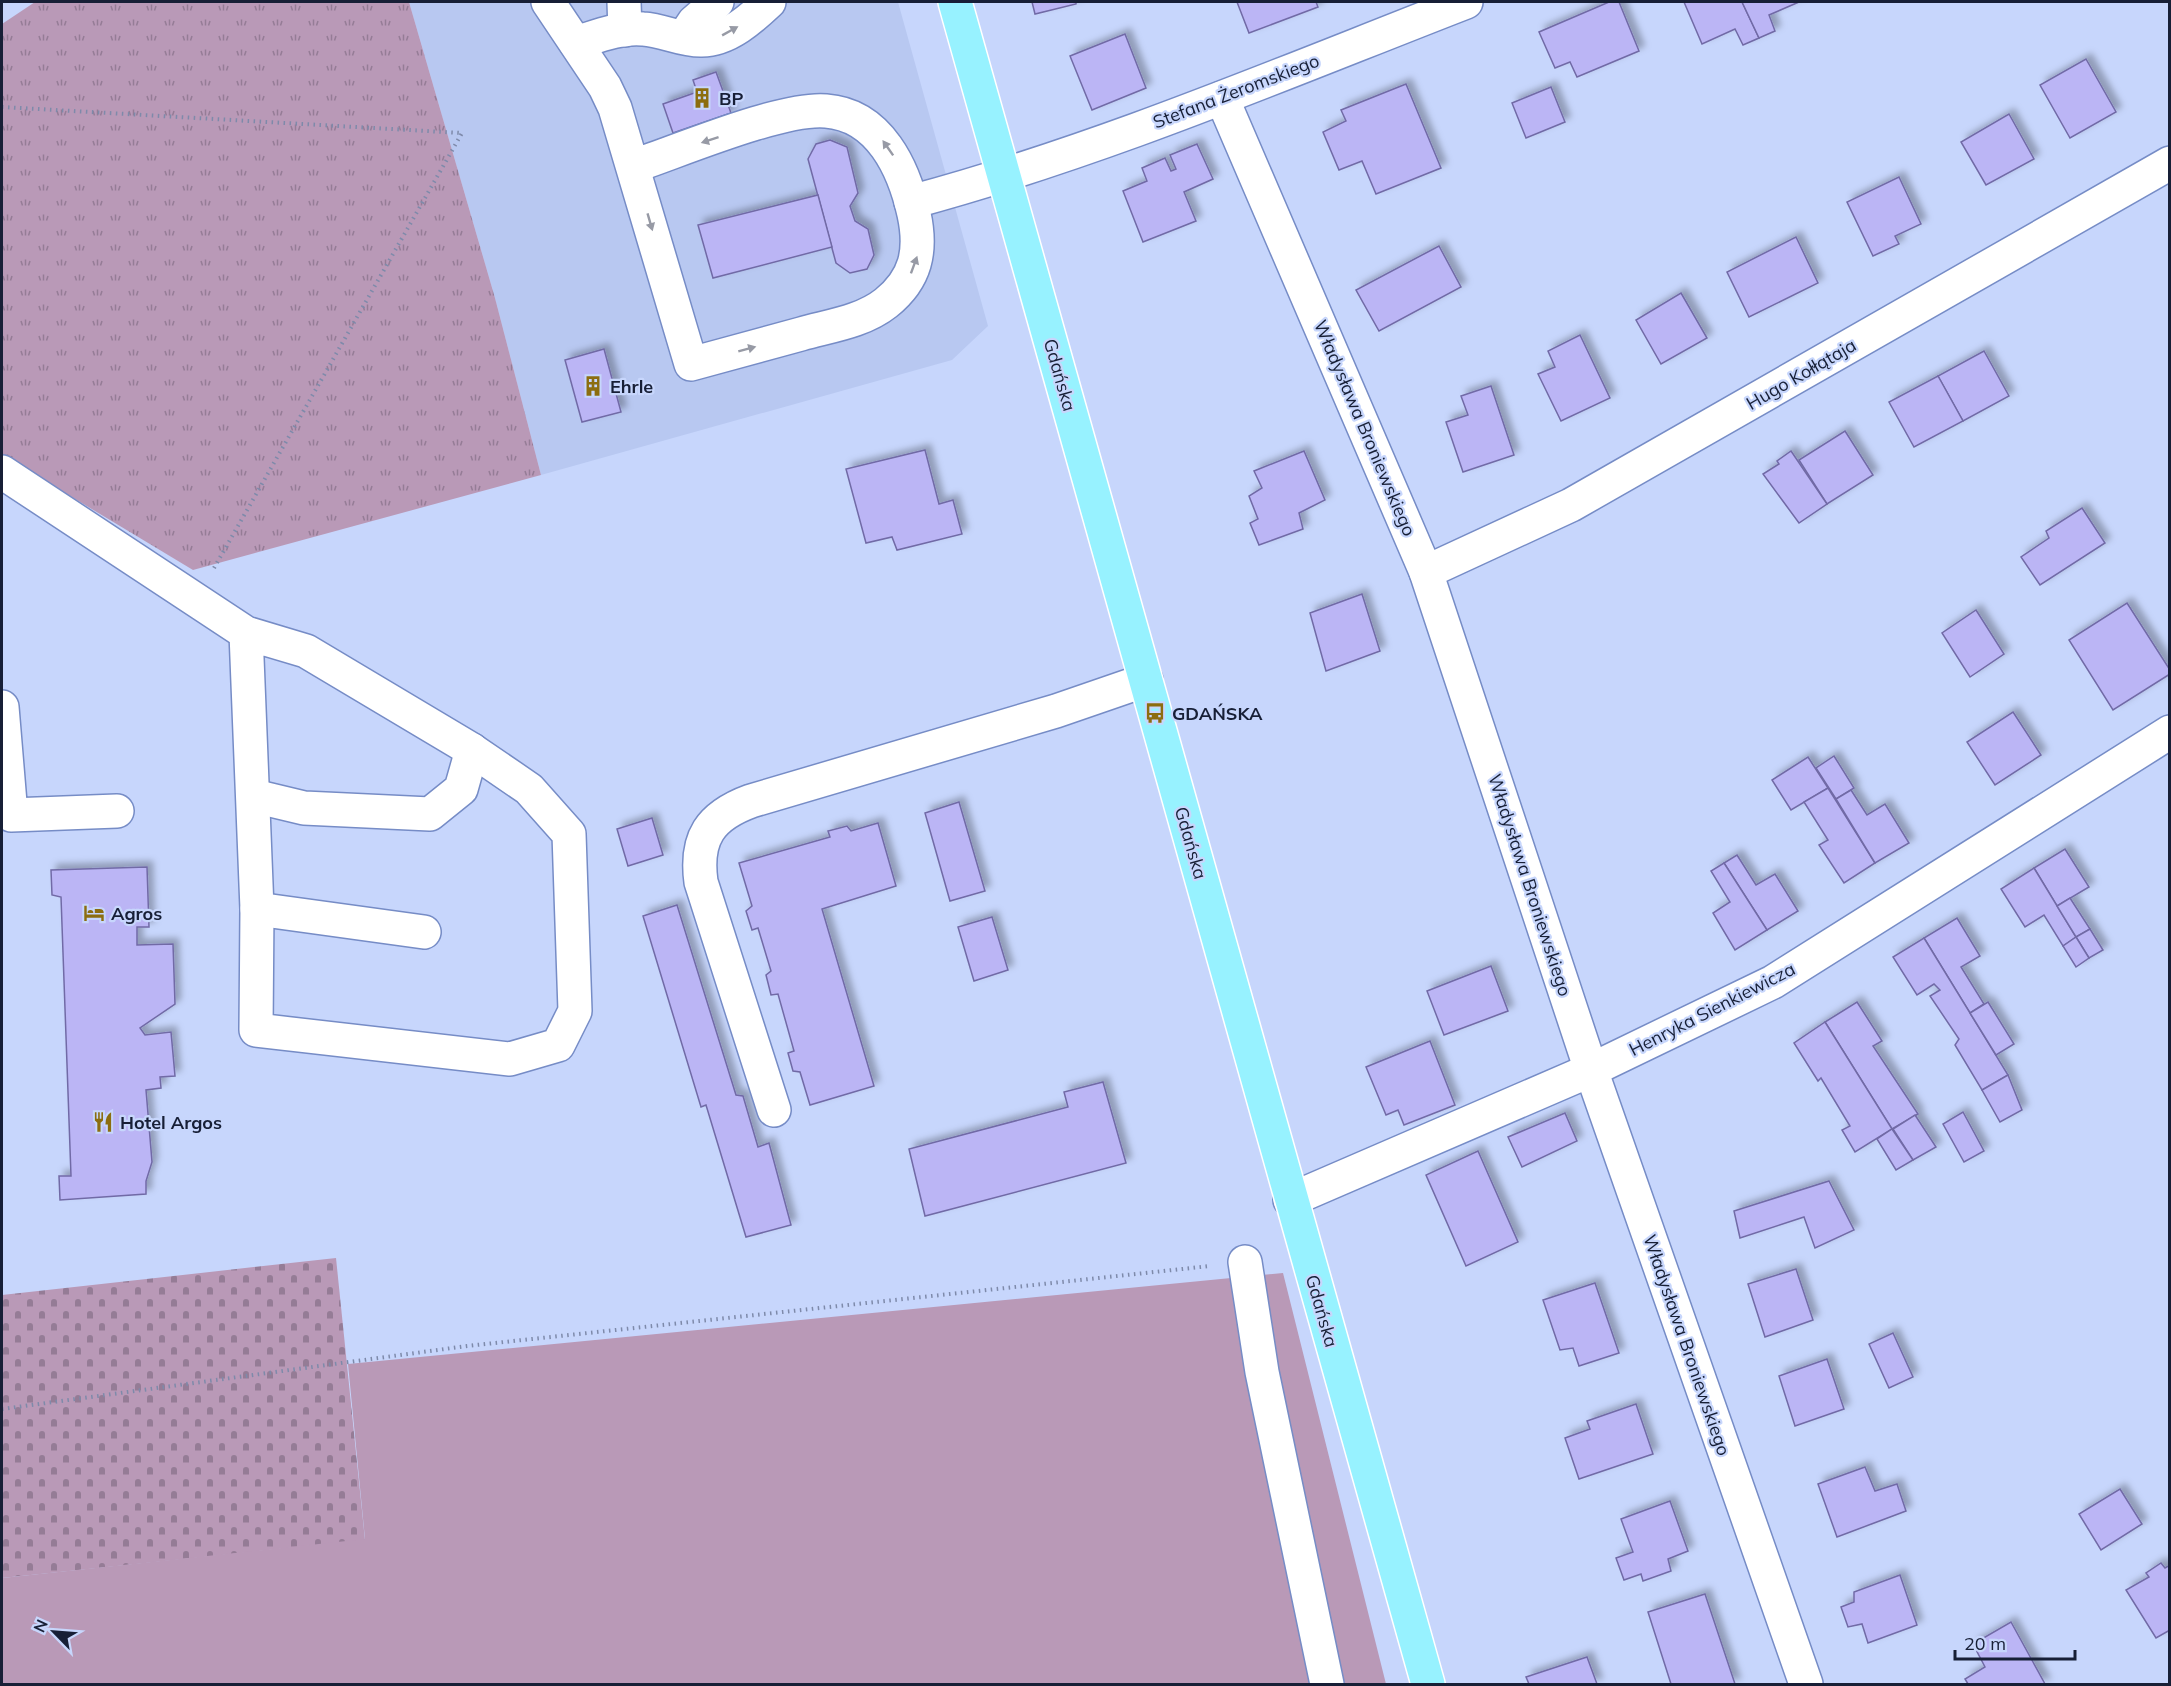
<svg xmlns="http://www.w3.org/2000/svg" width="2171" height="1686" viewBox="0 0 2171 1686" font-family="Mulish,sans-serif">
	<defs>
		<pattern id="grass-tufts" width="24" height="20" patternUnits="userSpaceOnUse" patternTransform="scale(1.5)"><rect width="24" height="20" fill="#b999b7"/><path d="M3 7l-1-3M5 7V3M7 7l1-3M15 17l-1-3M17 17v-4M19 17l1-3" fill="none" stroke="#957c96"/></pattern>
		<pattern id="cemetery-stones" width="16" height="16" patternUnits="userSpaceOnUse" patternTransform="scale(1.5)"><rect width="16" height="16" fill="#b999b7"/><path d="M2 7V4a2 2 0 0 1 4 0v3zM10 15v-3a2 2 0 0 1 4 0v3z" fill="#957c96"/></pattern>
		<filter id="shadow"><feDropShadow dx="5.5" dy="-5.5" stdDeviation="3" flood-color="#0004"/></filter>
	</defs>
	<rect width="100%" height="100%" fill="#c7d6fc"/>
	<polygon fill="#b8c8f1" points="409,2 898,2 988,326 952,360 541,475 495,298"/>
	<polygon fill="url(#grass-tufts)" points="35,2 409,2 495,298 541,475 193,570 2,455 2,24"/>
	<polygon fill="url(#cemetery-stones)" points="336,1258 365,1540 2,1578 2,1295"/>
	<polygon fill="#b999b7" points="1283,1273 1386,1684 2,1684 2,1578 365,1539 348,1364"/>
	<g fill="#bbb5f5" stroke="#716aa6" stroke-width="1.5" filter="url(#shadow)">
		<polygon points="1032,2 1076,2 1076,4 1035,14"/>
		<polygon points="1237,2 1316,2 1318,7 1249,33"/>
		<polygon points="1609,2 1619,2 1639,51 1577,77 1570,62 1555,68 1539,32"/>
		<polygon points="1684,2 1742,2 1759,38 1743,45 1735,29 1702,44"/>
		<polygon points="1742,2 1799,2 1769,15 1775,31 1759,38"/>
		<polygon points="1125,34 1146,88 1092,110 1070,56"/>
		<polygon points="2086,59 2116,112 2070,138 2040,85"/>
		<polygon points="716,72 731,113 673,133 663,104 697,92 693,80"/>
		<polygon points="1406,84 1441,168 1376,194 1362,161 1339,170 1323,132 1346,121 1341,110"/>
		<polygon points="1551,87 1565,122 1526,138 1512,103"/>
		<polygon points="2009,114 2034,159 1986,185 1961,142"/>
		<polygon points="830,140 847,147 858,193 850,206 855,221 868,229 874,255 867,269 850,273 836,263 808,159 816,144"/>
		<polygon points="1197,144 1213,179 1184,192 1196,221 1143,242 1123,191 1147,181 1142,168 1165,158 1171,171 1176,169 1170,155"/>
		<polygon points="1899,177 1921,224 1895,236 1899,244 1873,256 1847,202"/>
		<polygon points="818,195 832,247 713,278 698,225"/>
		<polygon points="1796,237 1818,283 1749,317 1727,272"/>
		<polygon points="1439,246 1461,287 1379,331 1356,290"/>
		<polygon points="1681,293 1707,338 1661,364 1636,320"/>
		<polygon points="1580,335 1610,398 1561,421 1538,374 1555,367 1548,351"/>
		<polygon points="604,349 621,412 582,422 565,360"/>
		<polygon points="1984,351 2009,396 1963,421 1938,376"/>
		<polygon points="1938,376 1963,421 1914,447 1889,402"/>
		<polygon points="1491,386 1514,455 1463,472 1446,422 1468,415 1461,396"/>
		<polygon points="1845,431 1873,475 1827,504 1799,460"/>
		<polygon points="925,450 939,504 953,500 962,534 897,550 892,537 866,543 846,469"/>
		<polygon points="1304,451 1325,500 1299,513 1303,529 1259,545 1250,523 1258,519 1249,496 1262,488 1254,471"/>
		<polygon points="1791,451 1827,504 1799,523 1763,474 1779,464 1777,461"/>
		<polygon points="2082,508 2105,543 2040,585 2021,557 2049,538 2046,531"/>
		<polygon points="1362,594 1380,651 1326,671 1310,613"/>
		<polygon points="2127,603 2170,670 2170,674 2113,710 2069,640"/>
		<polygon points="1976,610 2004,654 1970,677 1942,633"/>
		<polygon points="2013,712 2041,755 1995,785 1967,742"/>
		<polygon points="1834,756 1854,788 1836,799 1816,768"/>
		<polygon points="1808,757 1828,788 1791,810 1772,780"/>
		<polygon points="1828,788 1875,863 1844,883 1819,845 1828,840 1804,802"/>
		<polygon points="1851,790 1867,815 1885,804 1909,843 1875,863 1836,799"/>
		<polygon points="959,802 985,891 950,901 925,813"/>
		<polygon points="652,818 663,855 628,866 617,829"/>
		<polygon points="878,823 896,886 822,909 874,1086 810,1105 800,1072 793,1071 788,1053 794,1051 778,994 771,995 766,975 771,971 758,928 752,930 746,911 752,906 739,863 830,837 828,831 847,826 851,831"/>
		<polygon points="2065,849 2089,887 2057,906 2034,868"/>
		<polygon points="1737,855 1756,885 1775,874 1798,911 1767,930 1724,863"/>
		<polygon points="1724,863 1767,930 1735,950 1713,913 1730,902 1711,871"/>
		<polygon points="147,867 149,927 137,927 137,945 173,944 175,1004 140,1028 145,1035 171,1032 175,1076 160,1077 161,1088 146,1090 152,1162 146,1181 146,1194 60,1200 59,1176 71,1176 61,897 52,895 51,870"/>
		<polygon points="2034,868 2076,937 2063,946 2044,915 2025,927 2001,889"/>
		<polygon points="2070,898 2090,929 2076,937 2057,906"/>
		<polygon points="677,905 736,1095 743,1096 758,1147 769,1143 791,1225 746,1237 706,1105 701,1107 643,916"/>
		<polygon points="992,917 1008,970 974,981 958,927"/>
		<polygon points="1957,918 1980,956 1961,967 1984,1004 1970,1013 1924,938"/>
		<polygon points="2090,929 2103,950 2089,958 2076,937"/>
		<polygon points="2076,937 2089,958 2076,967 2063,946"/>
		<polygon points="1924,938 2008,1075 1982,1090 1955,1045 1959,1039 1930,996 1940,990 1934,984 1917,995 1893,957"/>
		<polygon points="1491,966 1508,1011 1444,1035 1427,991"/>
		<polygon points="1857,1002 1882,1041 1873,1046 1918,1114 1892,1129 1825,1022"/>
		<polygon points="1988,1002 2014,1044 1996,1055 1970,1013"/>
		<polygon points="1825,1022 1892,1129 1855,1152 1842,1130 1850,1126 1821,1078 1818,1081 1794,1043"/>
		<polygon points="1430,1041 1455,1105 1404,1125 1398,1110 1386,1115 1366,1067"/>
		<polygon points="2008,1075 2022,1110 2000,1122 1982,1090"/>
		<polygon points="1103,1082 1126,1163 925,1216 909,1149 1068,1107 1064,1092"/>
		<polygon points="1963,1112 1984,1151 1964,1162 1943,1124"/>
		<polygon points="1565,1113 1577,1141 1522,1167 1508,1137"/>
		<polygon points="1915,1115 1936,1147 1913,1160 1893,1129"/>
		<polygon points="1892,1129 1913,1160 1896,1170 1877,1139"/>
		<polygon points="1478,1151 1518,1242 1466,1266 1426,1175"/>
		<polygon points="1829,1181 1854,1230 1815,1248 1804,1217 1740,1238 1734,1211"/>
		<polygon points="1796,1269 1813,1320 1765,1337 1748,1284"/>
		<polygon points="1595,1283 1619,1353 1579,1366 1573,1348 1560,1350 1543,1300"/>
		<polygon points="1893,1333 1913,1377 1889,1388 1869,1344"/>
		<polygon points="1827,1359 1844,1409 1795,1426 1779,1376"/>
		<polygon points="1636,1404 1653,1454 1579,1479 1565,1438 1590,1429 1587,1421"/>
		<polygon points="1865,1467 1875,1491 1897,1484 1906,1511 1837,1537 1818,1484"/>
		<polygon points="2120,1489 2142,1524 2101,1550 2079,1514"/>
		<polygon points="1670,1501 1688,1551 1668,1559 1671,1571 1643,1581 1641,1574 1624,1580 1616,1558 1633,1552 1621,1519"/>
		<polygon points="2161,1563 2165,1568 2170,1565 2170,1630 2156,1638 2126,1590 2149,1577 2146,1573"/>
		<polygon points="1900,1575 1917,1625 1868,1643 1862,1624 1848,1627 1841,1607 1854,1602 1854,1592"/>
		<polygon points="1705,1594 1735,1684 1671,1684 1648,1612"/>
		<polygon points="2011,1622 2045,1684 1968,1684 1965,1679 1985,1667 1973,1644"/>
		<polygon points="1587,1657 1597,1684 1529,1684 1526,1677"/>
	</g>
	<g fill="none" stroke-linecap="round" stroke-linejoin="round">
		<g stroke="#768cc6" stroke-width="36">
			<g id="minor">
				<path d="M548 2 605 87 615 108 691 364C727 354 764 344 801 334 829 326 862 322 886 303 916 279 922 251 914 214 904 169 880 115 826 111 782 107 679 151 634 166"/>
				<polyline points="624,2 625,30"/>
				<polyline points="684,37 694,22 717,2"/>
				<path d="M576 43C598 36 619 27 643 29 663 30 683 41 702 40 728 40 752 18 769 2"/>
				<polyline points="1222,98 1426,572 1591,1070 1806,1684"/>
				<path d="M911 202C1101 151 1283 73 1466 2"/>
				<polyline points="2,472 246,633 306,651 472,750 529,789 569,834 575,1011 558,1045 510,1059 256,1030 257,909 246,633"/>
				<polyline points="1426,572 1571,505 2170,163"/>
				<polyline points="2,707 11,815 117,811"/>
				<polyline points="254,796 304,808 430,814 461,789 472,750"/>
				<polyline points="257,909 424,932"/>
				<path d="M774 1110 701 882C695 838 710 816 751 801L1056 711 1146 680"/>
				<polyline points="1290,1200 1591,1070 1773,982 2170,732"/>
				<polyline points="1245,1262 1262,1372 1327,1684"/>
			</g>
		</g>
		<g stroke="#fff" stroke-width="36">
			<polyline id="major" points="955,2 1428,1684"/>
		</g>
		<g stroke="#7e8aaa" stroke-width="4" stroke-dasharray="1.5 4.5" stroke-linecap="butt">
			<polyline points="2,107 462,133 214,568"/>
			<polyline points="2,1409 467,1346 1210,1266"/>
		</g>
		<use href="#minor" stroke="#fff" stroke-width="33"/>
		<use href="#major" stroke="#97f2ff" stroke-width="33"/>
	</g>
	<defs><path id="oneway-solid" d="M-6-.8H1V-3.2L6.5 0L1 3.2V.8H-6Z" transform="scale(1.5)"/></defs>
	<g fill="#979aa5">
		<use href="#oneway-solid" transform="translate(730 31) rotate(-29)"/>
		<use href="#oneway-solid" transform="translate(710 140) rotate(162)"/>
		<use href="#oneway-solid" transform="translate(888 148) rotate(-125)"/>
		<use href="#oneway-solid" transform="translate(650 222) rotate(74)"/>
		<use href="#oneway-solid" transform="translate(914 265) rotate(-70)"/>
		<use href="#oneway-solid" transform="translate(747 349) rotate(-15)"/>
	</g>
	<defs>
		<g id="building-bare" transform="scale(1.62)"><path d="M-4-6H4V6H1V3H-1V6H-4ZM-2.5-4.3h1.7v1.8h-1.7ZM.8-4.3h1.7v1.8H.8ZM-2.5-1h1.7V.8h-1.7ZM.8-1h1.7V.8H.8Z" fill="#8c6d0f" stroke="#c7d6fc" stroke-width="2.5" paint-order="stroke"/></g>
		<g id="bus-bare" transform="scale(1.62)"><path d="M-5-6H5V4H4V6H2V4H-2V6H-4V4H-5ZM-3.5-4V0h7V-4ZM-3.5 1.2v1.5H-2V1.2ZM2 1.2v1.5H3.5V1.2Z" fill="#8c6d0f" stroke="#c7d6fc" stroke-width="2.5" paint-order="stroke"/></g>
		<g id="hotel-bare" transform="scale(1.62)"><path d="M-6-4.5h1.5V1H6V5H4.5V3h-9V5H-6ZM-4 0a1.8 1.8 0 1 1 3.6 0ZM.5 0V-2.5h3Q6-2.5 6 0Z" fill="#8c6d0f" stroke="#c7d6fc" stroke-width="2.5" paint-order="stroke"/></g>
		<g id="restaurant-bare" transform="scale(1.62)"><path d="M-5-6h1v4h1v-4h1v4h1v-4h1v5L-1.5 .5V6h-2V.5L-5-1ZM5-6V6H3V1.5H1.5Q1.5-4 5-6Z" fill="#8c6d0f" stroke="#c7d6fc" stroke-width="2.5" paint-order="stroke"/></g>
	</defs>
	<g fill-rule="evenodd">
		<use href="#building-bare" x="702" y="98"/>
		<use href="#building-bare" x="593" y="386"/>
		<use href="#bus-bare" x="1155" y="713"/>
		<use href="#hotel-bare" x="94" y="913"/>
		<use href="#restaurant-bare" x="103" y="1122"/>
	</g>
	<g text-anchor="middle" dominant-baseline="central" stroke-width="4.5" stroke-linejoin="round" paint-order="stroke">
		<g font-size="18" fill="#171f36" stroke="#c7d6fc">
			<text transform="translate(1236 91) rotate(-21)">Stefana Żeromskiego</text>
			<text transform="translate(1801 374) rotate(-30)">Hugo Kołłątaja</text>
			<text transform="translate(1060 375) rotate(74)">Gdańska</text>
			<text transform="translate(1365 428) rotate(67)">Władysława Broniewskiego</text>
			<text transform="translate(1191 843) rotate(74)">Gdańska</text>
			<text transform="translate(1530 885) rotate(72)">Władysława Broniewskiego</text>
			<text transform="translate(1712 1009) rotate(-27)">Henryka Sienkiewicza</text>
			<text transform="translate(1322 1311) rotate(74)">Gdańska</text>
			<text transform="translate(1687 1345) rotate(71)">Władysława Broniewskiego</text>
		</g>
		<g font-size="18" font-weight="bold" fill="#171f36" stroke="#c7d6fc" text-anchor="start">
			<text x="719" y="98">BP</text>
			<text x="610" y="386">Ehrle</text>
			<text x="1172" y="713">GDAŃSKA</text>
			<text x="111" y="913">Agros</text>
			<text x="120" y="1122">Hotel Argos</text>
		</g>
	</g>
	<rect width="2171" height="1686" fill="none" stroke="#171f36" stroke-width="6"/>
	<g transform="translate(54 1632) rotate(295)" stroke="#c7d6fc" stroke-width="4.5" paint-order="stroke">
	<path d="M0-4.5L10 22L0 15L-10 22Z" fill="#171f36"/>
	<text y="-9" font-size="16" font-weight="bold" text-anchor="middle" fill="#171f36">N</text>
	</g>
	<path d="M1955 1650v9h120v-9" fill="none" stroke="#171f36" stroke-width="3"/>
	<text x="1964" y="1650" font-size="18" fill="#171f36" stroke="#c7d6fc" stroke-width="4.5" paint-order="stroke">20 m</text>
</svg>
